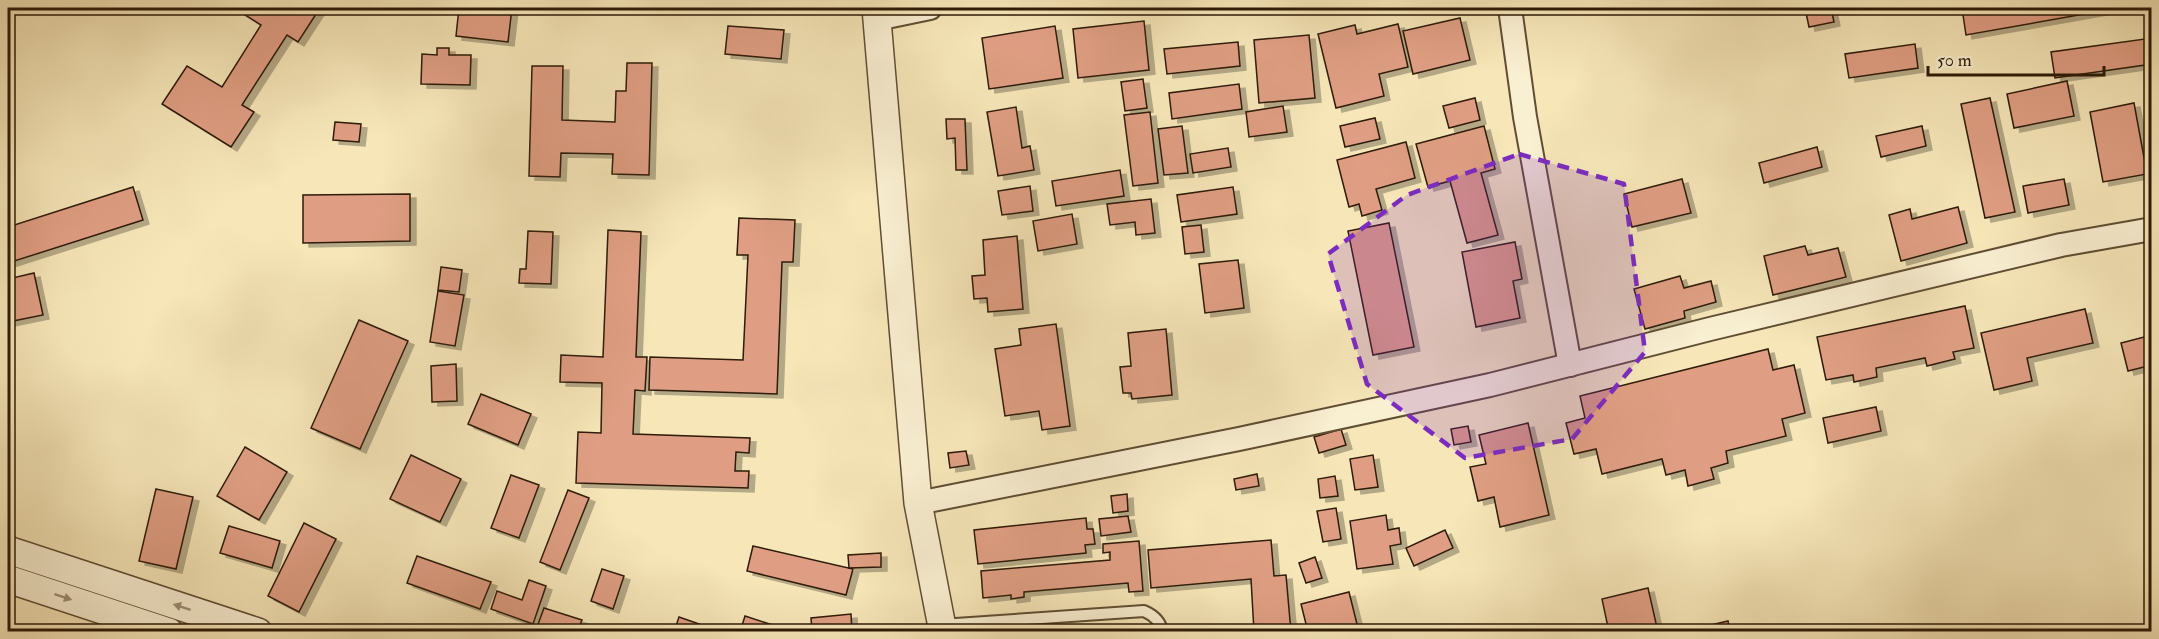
<svg xmlns="http://www.w3.org/2000/svg" width="2159" height="639" viewBox="0 0 2159 639" font-family="'IM FELL Double Pica',serif">
	<defs>
		<filter id="shadow"><feDropShadow dx="6" dy="4" stdDeviation="0" flood-color="#0004"/></filter>
	</defs>
	<rect width="100%" height="100%" fill="#f6e6b8"/>
	<filter id="stains"><feTurbulence type="fractalNoise" baseFrequency=".00333" numOctaves="4"/><feColorMatrix values="0 0 0 0 .2 0 0 0 0 .09 0 0 0 0 .02 0 0 0 .5 -.17"/></filter>
	<radialGradient id="worn" r=".72"><stop offset=".6" stop-color="#630" stop-opacity="0"/><stop offset="1" stop-color="#630" stop-opacity=".3"/></radialGradient>
	<g fill="#df9e83" stroke="#2d1a08" stroke-width="1.5" filter="url(#shadow)">
		<polygon points="234,8 320,8 298,42 287,35 242,105 254,112 231,147 162,104 187,66 222,87 261,25"/>
		<polygon points="459,8 512,8 508,42 456,36"/>
		<polygon points="1805,8 1831,8 1834,22 1809,27"/>
		<polygon points="1962,8 2118,8 1966,35"/>
		<polygon points="1460,18 1470,60 1413,74 1403,31"/>
		<polygon points="1144,21 1149,70 1078,78 1073,29"/>
		<polygon points="1398,24 1408,67 1379,74 1384,96 1336,108 1318,34 1355,25 1357,34"/>
		<polygon points="728,26 784,30 781,59 725,54"/>
		<polygon points="1055,26 1063,78 989,89 982,38"/>
		<polygon points="1309,35 1315,98 1259,103 1254,40"/>
		<polygon points="2152,38 2152,64 2055,78 2051,52"/>
		<polygon points="1238,42 1240,66 1167,74 1164,49"/>
		<polygon points="1915,44 1918,68 1849,78 1845,54"/>
		<polygon points="437,48 449,48 449,55 471,55 470,85 421,84 422,54 437,55"/>
		<polygon points="627,63 652,63 649,175 612,174 613,154 561,153 560,177 529,176 532,66 563,66 562,120 615,122 616,91 626,91"/>
		<polygon points="1143,79 1147,108 1125,111 1121,82"/>
		<polygon points="2067,81 2074,116 2014,128 2007,94"/>
		<polygon points="1239,84 1242,109 1172,119 1169,93"/>
		<polygon points="1475,98 1480,120 1449,128 1443,106"/>
		<polygon points="1990,98 2015,212 1985,218 1961,104"/>
		<polygon points="2134,103 2147,174 2103,182 2090,112"/>
		<polygon points="1283,106 1287,132 1249,137 1246,112"/>
		<polygon points="1016,107 1022,148 1030,146 1034,170 998,176 987,112"/>
		<polygon points="1150,112 1158,183 1133,186 1124,115"/>
		<polygon points="1375,118 1380,139 1345,147 1340,126"/>
		<polygon points="946,119 965,119 967,170 956,170 955,138 947,139"/>
		<polygon points="335,122 361,124 359,142 333,140"/>
		<polygon points="1182,126 1188,173 1164,175 1158,129"/>
		<polygon points="1484,126 1495,169 1481,173 1498,235 1467,243 1450,181 1428,187 1416,144"/>
		<polygon points="1922,126 1926,146 1881,157 1876,136"/>
		<polygon points="1406,142 1415,178 1376,189 1382,210 1362,216 1359,204 1349,207 1337,160"/>
		<polygon points="1817,147 1822,167 1764,183 1759,163"/>
		<polygon points="1228,148 1231,167 1193,173 1190,154"/>
		<polygon points="1120,170 1124,196 1056,206 1052,181"/>
		<polygon points="1682,179 1691,213 1632,227 1624,194"/>
		<polygon points="2064,179 2069,205 2028,213 2023,186"/>
		<polygon points="1030,186 1033,211 1002,215 998,191"/>
		<polygon points="133,187 143,220 8,263 8,227"/>
		<polygon points="1233,187 1237,214 1181,222 1177,195"/>
		<polygon points="410,194 410,241 303,243 303,195"/>
		<polygon points="1151,199 1155,233 1136,235 1135,222 1110,225 1107,204"/>
		<polygon points="1958,207 1967,243 1901,261 1889,215 1910,209 1912,219"/>
		<polygon points="1072,214 1077,244 1038,251 1033,221"/>
		<polygon points="739,218 795,220 793,262 782,262 777,394 649,390 650,357 743,360 748,255 737,255"/>
		<polygon points="1389,223 1414,347 1373,355 1348,231"/>
		<polygon points="1201,225 1204,252 1185,254 1182,227"/>
		<polygon points="608,230 641,232 636,357 647,357 645,391 635,390 633,434 750,438 749,453 736,452 735,471 749,471 748,488 576,483 578,432 601,433 602,383 560,382 561,355 603,357"/>
		<polygon points="528,231 553,232 551,284 519,283 520,269 526,269"/>
		<polygon points="1017,236 1023,309 988,312 987,298 974,299 972,276 985,275 983,240"/>
		<polygon points="1515,242 1522,279 1513,281 1520,318 1476,327 1462,252"/>
		<polygon points="1805,246 1808,255 1838,248 1846,277 1773,295 1764,256"/>
		<polygon points="1238,260 1244,308 1205,313 1199,264"/>
		<polygon points="441,267 462,270 459,292 438,290"/>
		<polygon points="34,273 43,315 8,322 8,279"/>
		<polygon points="1680,276 1684,288 1711,281 1716,302 1684,311 1685,318 1645,329 1634,289"/>
		<polygon points="438,291 464,295 455,346 430,342"/>
		<polygon points="1965,306 1974,348 1953,352 1955,359 1927,366 1925,358 1876,368 1877,377 1854,382 1853,375 1826,380 1817,337"/>
		<polygon points="2085,309 2093,343 2027,358 2032,381 1994,390 1981,333"/>
		<polygon points="359,320 408,341 360,449 311,428"/>
		<polygon points="1056,324 1070,426 1042,430 1039,411 1005,416 995,349 1021,345 1019,329"/>
		<polygon points="1166,329 1172,395 1132,399 1131,393 1123,393 1120,367 1131,366 1128,333"/>
		<polygon points="2152,335 2152,365 2128,371 2121,343"/>
		<polygon points="1768,349 1773,370 1794,365 1805,413 1782,419 1786,436 1726,451 1728,463 1711,468 1714,479 1688,486 1685,470 1666,475 1662,459 1602,474 1596,449 1574,454 1566,423 1585,418 1580,396"/>
		<polygon points="456,364 457,401 432,402 431,366"/>
		<polygon points="481,394 531,414 518,445 468,424"/>
		<polygon points="1876,407 1881,431 1828,443 1823,418"/>
		<polygon points="1528,423 1549,515 1500,527 1494,497 1478,501 1470,467 1486,464 1479,435"/>
		<polygon points="1468,426 1471,442 1454,445 1451,429"/>
		<polygon points="1341,429 1346,445 1319,453 1314,437"/>
		<polygon points="245,447 287,472 259,520 217,496"/>
		<polygon points="966,451 969,465 950,468 948,453"/>
		<polygon points="411,455 461,479 440,522 390,499"/>
		<polygon points="1373,455 1378,487 1355,490 1350,459"/>
		<polygon points="1257,474 1259,486 1236,490 1234,479"/>
		<polygon points="511,475 539,485 519,538 491,528"/>
		<polygon points="1335,476 1338,496 1320,498 1318,479"/>
		<polygon points="156,489 193,497 176,569 139,561"/>
		<polygon points="568,490 589,498 560,570 540,562"/>
		<polygon points="1127,494 1128,511 1113,513 1111,496"/>
		<polygon points="1336,508 1341,539 1323,542 1317,511"/>
		<polygon points="1386,515 1388,530 1399,528 1401,544 1390,546 1393,564 1357,569 1350,521"/>
		<polygon points="1128,516 1131,532 1101,536 1099,519"/>
		<polygon points="1086,518 1087,529 1093,529 1095,544 1085,545 1086,553 978,564 974,530"/>
		<polygon points="304,523 336,539 299,612 268,596"/>
		<polygon points="229,526 280,541 272,568 220,553"/>
		<polygon points="1445,530 1453,548 1414,566 1406,548"/>
		<polygon points="1271,540 1274,576 1286,575 1291,632 1254,632 1251,579 1151,588 1148,550"/>
		<polygon points="1139,541 1143,591 1129,592 1128,583 1024,592 1024,597 1011,599 1011,595 983,598 981,571 1110,560 1110,552 1103,553 1103,544"/>
		<polygon points="753,546 853,569 846,595 747,571"/>
		<polygon points="881,553 881,567 849,568 848,555"/>
		<polygon points="417,556 491,582 480,609 407,583"/>
		<polygon points="1315,557 1322,578 1306,583 1299,563"/>
		<polygon points="602,569 624,576 613,609 591,601"/>
		<polygon points="529,580 546,586 533,624 491,609 497,591 522,600"/>
		<polygon points="1648,588 1658,632 1609,632 1602,599"/>
		<polygon points="1349,592 1359,632 1308,632 1301,604"/>
		<polygon points="544,608 582,620 577,632 551,632 537,627"/>
		<polygon points="851,614 852,632 812,632 811,618"/>
		<polygon points="745,616 785,629 784,632 740,632"/>
		<polygon points="679,617 722,632 674,632"/>
		<polygon points="1728,621 1730,632 1681,632"/>
	</g>
	<g fill="none" stroke-linecap="round" stroke-linejoin="round">
		<g stroke="#5f4d34" stroke-width="14">
			<path id="service" d="M941 625 1144 611C1153 615 1161 621 1162 632"/>
		</g>
		<g stroke="#5f4d34" stroke-width="26">
			<g id="minor">
				<polyline points="1510,8 1525,117 1570,365"/>
				<polyline points="877,19 930,8"/>
				<polyline points="918,503 1239,439 1490,385 1710,329 2061,245 2152,229"/>
			</g>
		</g>
		<g stroke="#5f4d34" stroke-width="30">
			<g id="tertiary">
				<polyline points="876,8 918,503 943,632"/>
				<polyline points="8,550 258,632"/>
				<polyline points="8,579 169,632"/>
			</g>
		</g>
		<use href="#service" stroke="#f9efd1" stroke-width="10"/>
		<use href="#minor" stroke="#f9efd1" stroke-width="22"/>
		<use href="#tertiary" stroke="#f9efd1" stroke-width="27"/>
	</g>
	<defs><path id="oneway-solid" d="M-6-.8H1V-3.2L6.5 0L1 3.2V.8H-6Z" transform="scale(1.5)"/></defs>
	<g fill="#9d8f77">
		<use href="#oneway-solid" transform="translate(63 597) rotate(18)"/>
		<use href="#oneway-solid" transform="translate(182 607) rotate(-162)"/>
	</g>
	<path fill="#7b2cbf" fill-opacity="0.2" stroke="#7b2cbf" stroke-width="4.5" stroke-dasharray="12 8" stroke-linejoin="round" d="M1519 154 1624 184 1645 352 1572 439 1465 458 1367 384 1328 254 1407 195Z"/>
	<rect width="2159" height="639" fill="none" stroke="#f6e6b8" stroke-width="30"/>
	<rect x="9" y="9" width="2141" height="621" fill="none" stroke="#2d1a08" stroke-width="3"/>
	<rect x="15" y="15" width="2129" height="609" fill="none" stroke="#2d1a08" stroke-width="1.5"/>
	<path d="M1928 66v9h176v-9" fill="none" stroke="#2d1a08" stroke-width="3"/>
	<text x="1937" y="66" font-size="18" fill="#2d1a08" stroke="#f9efd1" stroke-width="4.5" paint-order="stroke">50 m</text>
	<rect width="100%" height="100%" filter="url(#stains)"/>
	<rect width="100%" height="100%" fill="url(#worn)"/>
</svg>
